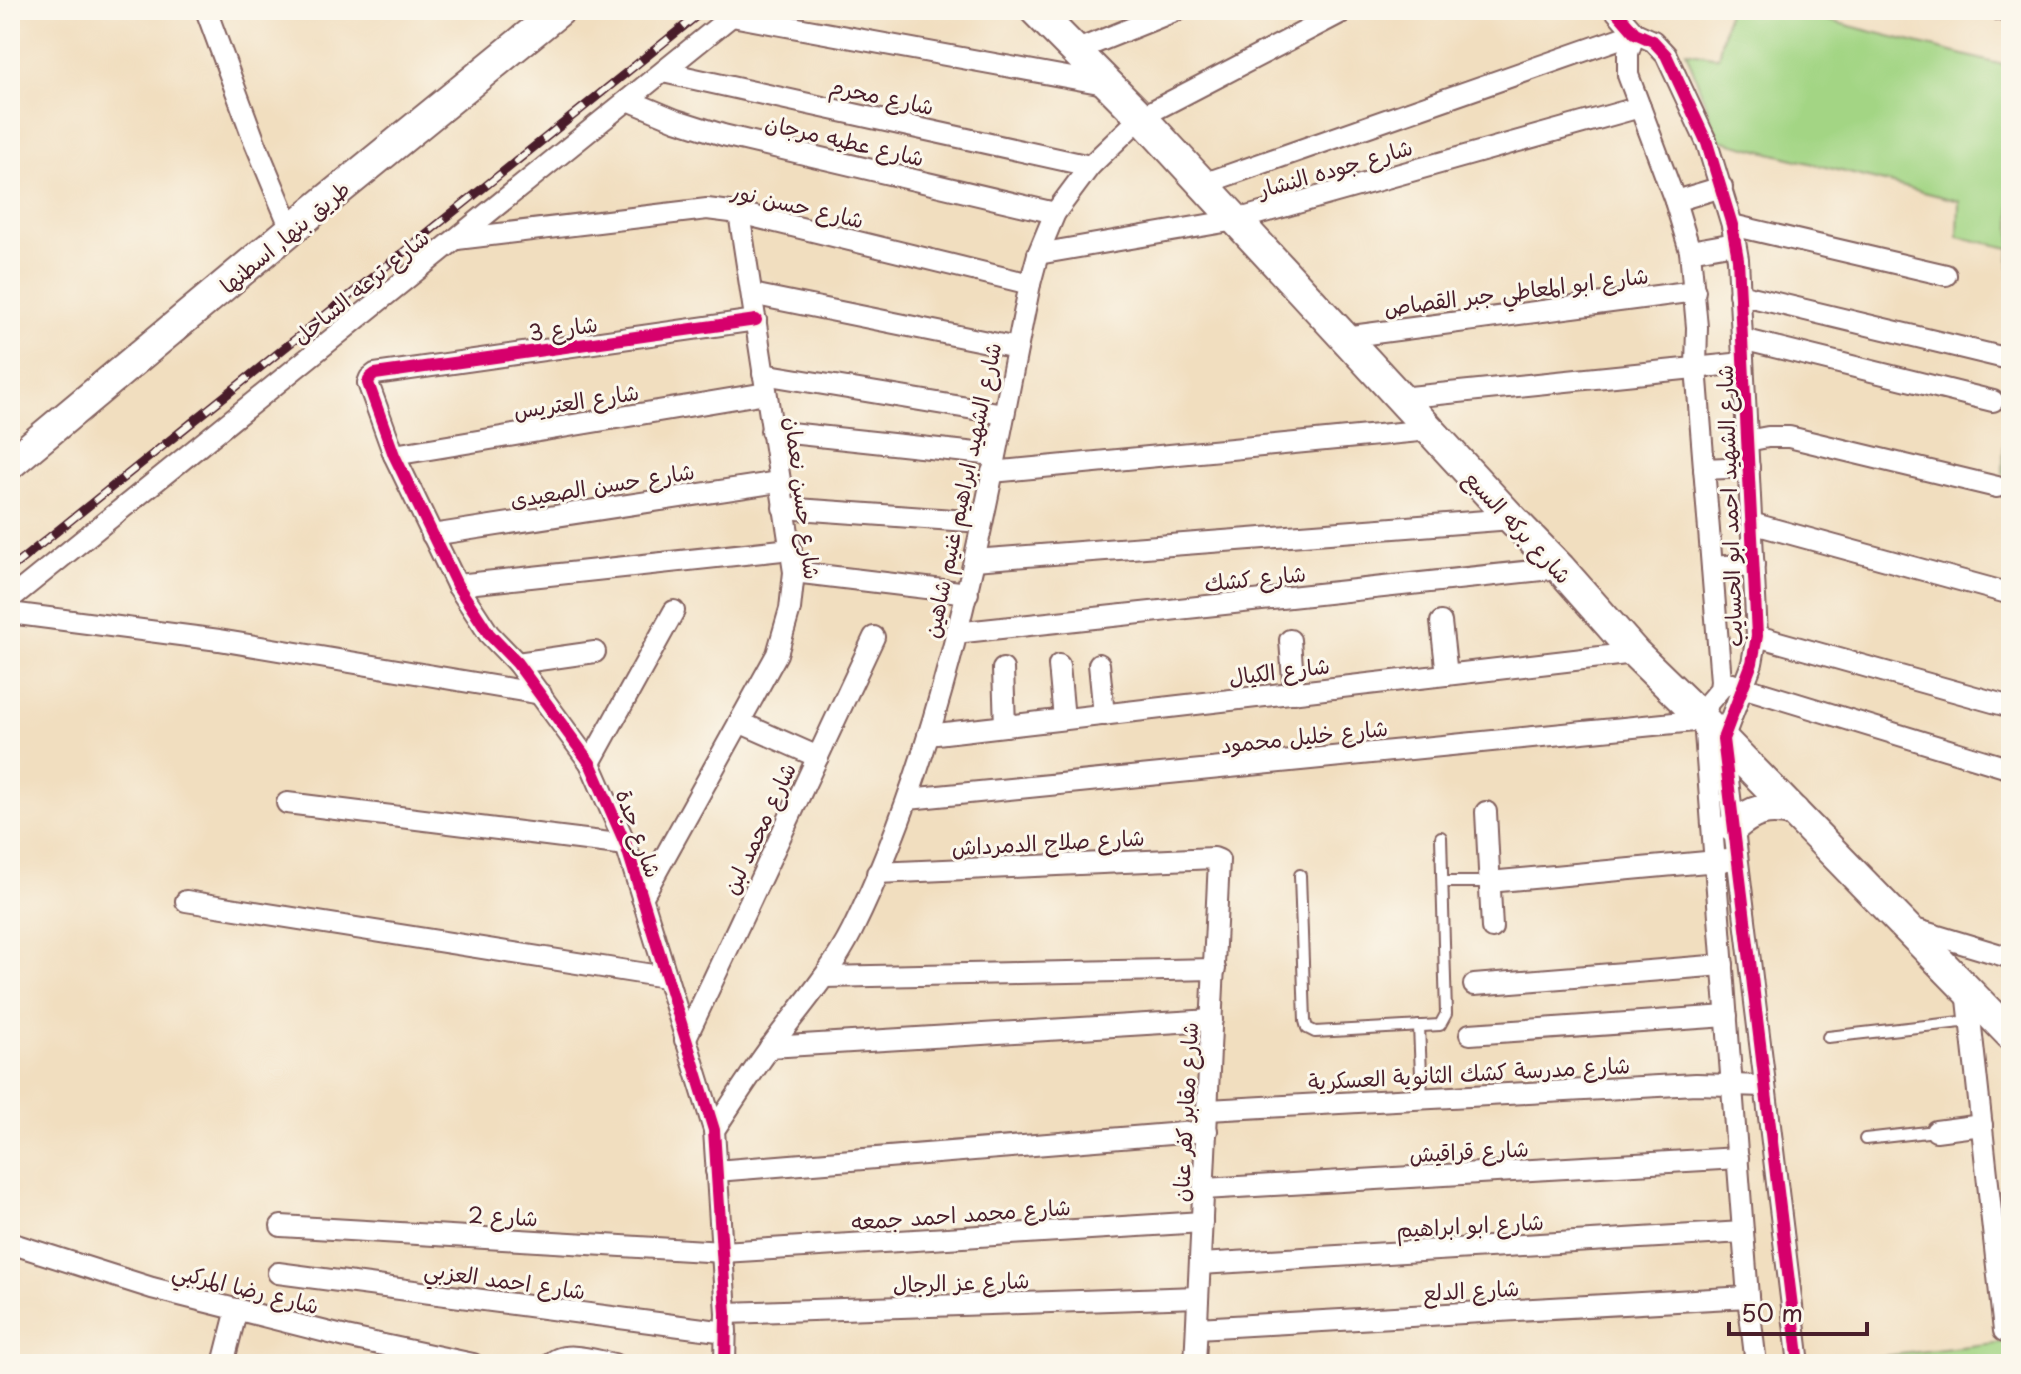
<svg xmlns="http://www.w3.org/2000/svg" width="2021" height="1374" viewBox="0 0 2021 1374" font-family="'Playpen Sans','Playpen Sans Arabic',sans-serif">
	<rect width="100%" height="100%" fill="#fbf7ec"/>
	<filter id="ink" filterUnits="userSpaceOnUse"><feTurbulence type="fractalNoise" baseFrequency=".0125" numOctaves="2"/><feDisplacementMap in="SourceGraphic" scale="16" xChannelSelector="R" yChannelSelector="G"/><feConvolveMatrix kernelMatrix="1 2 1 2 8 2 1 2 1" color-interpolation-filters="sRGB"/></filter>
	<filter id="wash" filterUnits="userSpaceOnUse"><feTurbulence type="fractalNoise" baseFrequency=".006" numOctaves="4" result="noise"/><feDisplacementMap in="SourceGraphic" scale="32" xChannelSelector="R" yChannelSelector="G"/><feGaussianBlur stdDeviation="1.8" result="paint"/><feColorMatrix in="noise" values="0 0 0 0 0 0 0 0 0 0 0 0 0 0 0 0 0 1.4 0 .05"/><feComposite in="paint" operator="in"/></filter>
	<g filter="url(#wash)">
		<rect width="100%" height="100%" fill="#f1debf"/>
		<g fill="#a3d584" stroke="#767a58" stroke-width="2">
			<polygon points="1728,10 1787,10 2011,67 2011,476 2003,474 2010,248 1958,237 1959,201 1719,140 1686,51 1718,57"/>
			<polygon points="2011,1341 2011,1364 1841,1364 1841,1361"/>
		</g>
	</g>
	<g filter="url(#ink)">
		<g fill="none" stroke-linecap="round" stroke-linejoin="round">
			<g stroke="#84625f" stroke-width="14">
				<g id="lane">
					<polyline points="1300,875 1305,1021 1307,1028 1315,1032 1440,1025 1446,1014 1441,837"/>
					<polyline points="1443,882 1489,882"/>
					<polyline points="1419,1026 1422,1099"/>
					<polyline points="1828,1037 1970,1021"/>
					<polyline points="1865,1139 1936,1131"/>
				</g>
			</g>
			<g stroke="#84625f" stroke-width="24">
				<g id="street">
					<polyline points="206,10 254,140 291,229"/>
					<polyline points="1615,10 1635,33 1653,41 1666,55 1707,143 1732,225 1738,259 1757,636 1752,663 1723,739 1799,1364"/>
					<polyline points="2000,10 2011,13"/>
					<polyline points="732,16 1110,85"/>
					<polyline points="1635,33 1628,53 1628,75 1675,201 1690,251 1697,327 1696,367 1721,681 1720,689 1708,703 1704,720 1748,1297 1756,1364"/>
					<polyline points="1075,51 1177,10"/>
					<polyline points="663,72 1090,166"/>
					<polyline points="628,100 676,120 723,135 1055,213"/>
					<polyline points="1203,184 1635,33"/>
					<polyline points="1675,201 1722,187"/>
					<polyline points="1732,225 1946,275"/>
					<polyline points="457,239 707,209 739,213 1030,284"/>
					<polyline points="1690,251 1735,243"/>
					<polyline points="1038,254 1236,220 1640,107"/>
					<polyline points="752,294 1017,348"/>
					<polyline points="1739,294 2005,358"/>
					<polyline points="1344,337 1695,291"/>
					<polyline points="1742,339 1993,401"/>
					<polyline points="763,374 1004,414"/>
					<polyline points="1400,398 1743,363"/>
					<polyline points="771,431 995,455"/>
					<polyline points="1747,441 1768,437 1789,437 1997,487"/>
					<polyline points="394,455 766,393"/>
					<polyline points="1704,469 1749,467"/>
					<polyline points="992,472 1430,430"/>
					<polyline points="783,508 982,522"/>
					<polyline points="1751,523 2011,594"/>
					<polyline points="432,535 778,482"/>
					<polyline points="974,560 1512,519"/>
					<polyline points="1712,567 1754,564"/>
					<polyline points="794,572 968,593"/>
					<polyline points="457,585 791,549"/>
					<polyline points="10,599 739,10"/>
					<polyline points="10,613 219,640 541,694"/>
					<polyline points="1441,622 1447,675"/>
					<polyline points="955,633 1560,568"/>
					<polyline points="1757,636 2011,707"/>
					<polyline points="1290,640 1294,693"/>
					<polyline points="517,663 595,652"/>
					<polyline points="1099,664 1104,715"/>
					<polyline points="1059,665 1064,719"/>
					<polyline points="1003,669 1005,726"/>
					<polyline points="1729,683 2011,769"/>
					<polyline points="739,722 818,757"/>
					<polyline points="928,735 1635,653"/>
					<polyline points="590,763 674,611"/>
					<polyline points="908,799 1704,720"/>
					<polyline points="287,803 626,845"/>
					<polyline points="1486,812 1492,928"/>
					<polyline points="877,873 1214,858 1219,860 1195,1364"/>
					<polyline points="1489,882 1728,860"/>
					<polyline points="642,898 777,654 790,609 794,572 739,213"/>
					<polyline points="186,901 665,977"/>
					<polyline points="1908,927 2011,958"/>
					<polyline points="824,977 1215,969"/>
					<polyline points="1474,985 1723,965"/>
					<polyline points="1967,990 2004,1331"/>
					<polyline points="1470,1034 1727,1016"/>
					<polyline points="685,1040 874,637"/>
					<polyline points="770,1047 1212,1020"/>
					<polyline points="1208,1110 1696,1084 1765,1086"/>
					<path d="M714 1130C733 1102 751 1073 772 1045 799 1008 831 973 852 931 951 730 986 501 1030 284L1038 254 1055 213 1090 166 1141 117 1346 10"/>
					<polyline points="1936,1131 1982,1125"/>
					<polyline points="716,1171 1207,1131"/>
					<polyline points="1204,1189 1738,1158"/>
					<polyline points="281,1226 723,1252 1202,1222"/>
					<polyline points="10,1243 152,1288 346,1337 473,1364"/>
					<polyline points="1200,1264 1743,1232"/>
					<polyline points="278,1273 726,1332"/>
					<polyline points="726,1313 1198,1297"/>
					<polyline points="1197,1328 1748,1297"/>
					<polyline points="223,1364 237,1309"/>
					<path d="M551 1364C563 1349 597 1361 614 1364"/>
					<polyline points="725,1364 726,1313 714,1130 626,845 590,763 517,663 489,634 457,585 394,455 368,383 370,378 375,374 756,320"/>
				</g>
			</g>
			<g stroke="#84625f" stroke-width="34">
				<g id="secondary">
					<polyline points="1035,10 1141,117 1512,519 1560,568 1635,653 1704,720 2011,1035"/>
					<polyline points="10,464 329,198 560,10"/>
					<path d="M1733 827C1752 810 1769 805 1794 812"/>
				</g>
			</g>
			<use href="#lane" stroke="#fff" stroke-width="10"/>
			<use href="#street" stroke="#fff" stroke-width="20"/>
			<use href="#secondary" stroke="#fff" stroke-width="30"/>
			<g stroke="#4a1f2b" stroke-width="9">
				<polyline id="rail" points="10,569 704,10"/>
			</g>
			<use href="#rail" stroke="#fbf7ec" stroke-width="6" stroke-dasharray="18" stroke-linecap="butt"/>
			<g stroke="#fbf7ec" stroke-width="17">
				<g id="cycleway">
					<polyline points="1615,10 1635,33 1653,41 1666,55 1707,143 1732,225 1738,259 1757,636 1752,663 1723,739 1799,1364"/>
					<polyline points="725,1364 726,1313 714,1130 626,845 590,763 517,663 489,634 457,585 394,455 368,383 370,378 375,374 756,320"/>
				</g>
			</g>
			<use href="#cycleway" stroke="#d6006c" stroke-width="12"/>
		</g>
	</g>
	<g text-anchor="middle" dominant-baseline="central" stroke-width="6" stroke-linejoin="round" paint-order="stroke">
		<g font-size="22" fill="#4a1f2b" stroke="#fbf7ec">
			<text transform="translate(882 95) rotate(12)">شارع محرم</text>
			<text transform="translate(845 139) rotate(13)">شارع عطيه مرجان</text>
			<text transform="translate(1335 167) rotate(-16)">شارع جوده النشار</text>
			<text transform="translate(798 204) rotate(13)">شارع حسن نور</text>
			<text transform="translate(284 236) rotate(-40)">طريق بنها, اسطنها</text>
			<text transform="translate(360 286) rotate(-39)">شارع ترعه الساحل</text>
			<text transform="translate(1516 290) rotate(-7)">شارع ابو المعاطي جبر القصاص</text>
			<text transform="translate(563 327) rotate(-8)">شارع 3</text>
			<text transform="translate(576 400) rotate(-9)">شارع العتريس</text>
			<text transform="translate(602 484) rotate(-9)">شارع حسن الصعيدى</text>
			<text transform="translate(961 490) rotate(-78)">شارع الشهيد ابراهيم غنيم شاهين</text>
			<text transform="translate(804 498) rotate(83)">شارع حسن نعمان</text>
			<text transform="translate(1728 506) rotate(-92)">شارع الشهيد احمد ابو الحسايب</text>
			<text transform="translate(1519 526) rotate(47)">شارع بركه السبع</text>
			<text transform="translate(1255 577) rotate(-6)">شارع كشك</text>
			<text transform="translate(1279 670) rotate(-7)">شارع الكيال</text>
			<text transform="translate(1304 735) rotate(-6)">شارع خليل محمود</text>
			<text transform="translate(758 828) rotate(-65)">شارع محمد لبن</text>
			<text transform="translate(640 833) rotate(70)">شارع جدة</text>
			<text transform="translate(1048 841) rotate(-3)">شارع صلاح الدمرداش</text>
			<text transform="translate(1469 1072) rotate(-3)">شارع مدرسة كشك الثانوية العسكرية</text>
			<text transform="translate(1184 1112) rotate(-87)">شارع مقابر كفر عنان</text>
			<text transform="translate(1469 1150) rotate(-3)">شارع قراقيش</text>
			<text transform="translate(961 1213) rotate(-4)">شارع محمد احمد جمعه</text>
			<text transform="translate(503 1215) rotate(3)">شارع 2</text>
			<text transform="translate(1470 1224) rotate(-3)">شارع ابو ابراهيم</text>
			<text transform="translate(505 1279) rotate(8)">شارع احمد العزبي</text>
			<text transform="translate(961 1281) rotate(-2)">شارع عز الرجال</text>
			<text transform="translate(246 1287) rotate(14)">شارع رضا المركبي</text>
			<text transform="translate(1471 1289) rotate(-3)">شارع الدلع</text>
		</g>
	</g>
	<rect width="2021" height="1374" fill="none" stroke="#fbf7ec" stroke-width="40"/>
	<path d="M1729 1322v12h138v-12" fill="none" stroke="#4a1f2b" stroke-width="4"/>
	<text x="1741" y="1322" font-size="24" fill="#4a1f2b" stroke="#fbf7ec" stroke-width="6" paint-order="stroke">50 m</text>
</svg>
